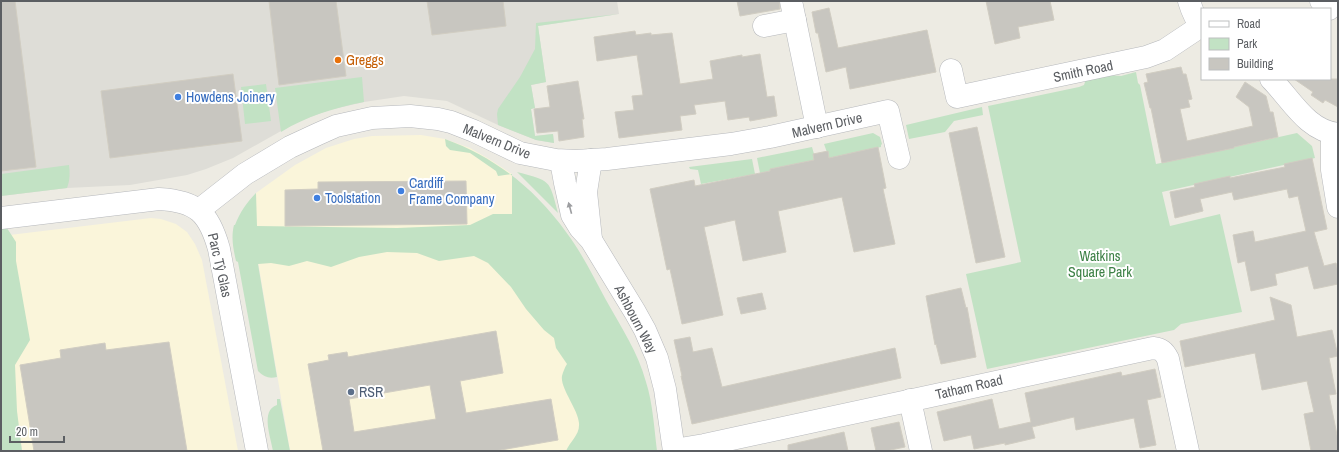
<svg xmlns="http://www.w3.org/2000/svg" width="1339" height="452" viewBox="0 0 1339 452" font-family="'Archivo Narrow',sans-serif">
	<rect width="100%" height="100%" fill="#edebe3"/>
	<g fill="#faf5da">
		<polygon points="421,135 445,139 470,148 489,159 512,174 512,219 570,349 586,451 290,451 253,232 256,232 256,193 295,165 326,148 354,139 372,136"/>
		<polygon points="151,218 161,219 176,224 187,232 195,244 202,260 238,451 22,451 1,304 1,236"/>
	</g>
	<polygon fill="#deddd7" points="1,1 617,1 619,14 538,26 546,82 531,85 535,108 531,109 535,136 553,134 554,143 536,140 498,125 447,101 404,96 364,102 329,110 297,122 233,158 206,169 187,175 130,185 67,188 1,196"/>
	<g fill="#c2e2c4">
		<polygon points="619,14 538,26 546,82 531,85 535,108 531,109 535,136 553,134 554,143 536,140 498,125 497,114 498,109 520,77 535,49 536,23"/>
		<polygon points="1136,72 1138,83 1140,85 1156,164 1234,148 1234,147 1297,133 1312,146 1315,158 1162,192 1170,226 1220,214 1242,312 1181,324 1174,330 987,369 966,274 1021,262 988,106 1079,87 1084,85 1086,79 1109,75 1121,76"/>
		<path d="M362 77 364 102C334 108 307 116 281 132L275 88Z"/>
		<polygon points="266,84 271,121 245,124 241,87"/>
		<polygon points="982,107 983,115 954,121 945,132 909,139 906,125"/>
		<polygon points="873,133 880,137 882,144 881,145 881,147 829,158 824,144"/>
		<path d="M445 139C495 157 535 189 566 232 582 253 594 278 606 300 621 327 638 352 646 382 653 404 654 428 657 451H566C570 441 580 435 579 423 578 409 560 388 562 376 563 372 565 367 567 364L556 348 554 338 544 330 526 309 511 287 488 263 474 256 439 261 417 253 387 252 359 257 331 267 307 261 289 266 271 263 258 264 277 377C269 379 264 377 258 371L238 262 236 261C233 248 231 237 234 225H235C240 212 247 202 256 193L257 226 397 228 470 225 493 214H512V174L498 176 496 171 470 153 450 150 446 146Z"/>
		<polygon points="812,147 814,154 813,155 814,160 770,169 770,171 760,173 757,158"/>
		<polygon points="752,159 755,174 701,184 698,170 690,169 689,167"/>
		<path d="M69 165C70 173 70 180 67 188L1 196V174Z"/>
		<path d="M517 172C551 181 549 179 558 213Z"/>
		<polygon points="1,224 5,225 16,242 16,261 30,340 15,365 17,411 22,451 1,451"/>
		<path d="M277 399H280L290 451H273C271 438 260 410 277 405Z"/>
	</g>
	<g fill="#c8c6c0" stroke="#d1cdc2" fill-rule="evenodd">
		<polygon points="1,1 15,1 36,167 1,171"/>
		<polygon points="269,1 336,1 346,76 279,85"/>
		<polygon points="427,1 503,1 506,26 432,35"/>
		<polygon points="737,1 779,1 780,9 740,16"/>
		<polygon points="986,1 1050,1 1054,20 1018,27 1020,38 995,44"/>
		<polygon points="829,8 838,48 927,30 936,72 850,89 846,67 826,72 818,33 816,33 812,12"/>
		<polygon points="635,31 636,35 651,33 651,35 672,33 680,84 713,79 710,61 742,55 742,57 760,54 767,97 774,96 777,116 750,121 749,117 728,120 725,101 694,105 696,114 680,116 682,130 619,138 615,112 634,110 632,96 643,95 637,55 597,61 594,37"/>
		<polygon points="1181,67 1183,74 1186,74 1192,99 1188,100 1190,107 1180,109 1187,141 1253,126 1249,107 1236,97 1245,82 1266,96 1270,112 1273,112 1278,137 1234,147 1234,148 1162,163 1151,108 1150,108 1144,83 1148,82 1146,74"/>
		<polygon points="233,74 242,141 110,158 101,91"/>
		<polygon points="1294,79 1338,79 1338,107 1325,100 1323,103 1311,95 1313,92"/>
		<polygon points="578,81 584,119 582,119 584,137 559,141 558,131 537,133 534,109 550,107 547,86"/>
		<polygon points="977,127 1005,257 976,263 949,133"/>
		<polygon points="878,147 886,188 883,189 895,244 854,252 842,197 778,211 786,252 743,261 735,220 704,227 723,315 682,324 670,269 667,270 650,189 694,180 695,186 770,171 770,169 814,160 813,154 828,151 829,158"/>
		<polygon points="1312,158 1327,229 1314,232 1324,266 1336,263 1338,272 1338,284 1314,289 1308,266 1275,274 1277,285 1251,291 1245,261 1238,263 1233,235 1253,231 1255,242 1306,231 1298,196 1289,198 1287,189 1234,200 1232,192 1200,199 1203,211 1175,218 1170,192 1195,187 1194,184 1230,176 1230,178 1285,167 1284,164"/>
		<polygon points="466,181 467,224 285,226 285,190 318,189 318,182"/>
		<polygon points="961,288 966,308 967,307 976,357 941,364 936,344 935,345 926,296"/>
		<polygon points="762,293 766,309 741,314 737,298"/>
		<polygon points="1270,297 1291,305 1297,337 1332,330 1338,356 1329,358 1336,394 1329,395 1338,440 1338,451 1311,451 1304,414 1314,412 1307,381 1262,390 1255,353 1185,367 1180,341 1275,320"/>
		<path d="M496 331 503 373 460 381 466 413 551 399 558 440 495 451H323L308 364 329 360 328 355 347 352 348 357ZM430 385 436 419 354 432 349 399Z"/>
		<polygon points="690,337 693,352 712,348 722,387 895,348 901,378 692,424 681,376 682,376 674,340"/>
		<polygon points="169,342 187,451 34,451 20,365 61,358 60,350 105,343 106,350"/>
		<polygon points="1155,369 1161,397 1147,400 1156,445 1140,448 1134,418 1076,430 1074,417 1032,427 1035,438 1005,445 1005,443 974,449 971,435 944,441 937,412 992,399 999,429 1031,422 1025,393 1121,372 1122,376"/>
		<polygon points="899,422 905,447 886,451 876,451 871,428"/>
		<polygon points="844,432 848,451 788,451 788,445"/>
	</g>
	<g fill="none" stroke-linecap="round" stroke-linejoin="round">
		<g stroke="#b6b8bc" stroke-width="23">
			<g id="minor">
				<polyline points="791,1 817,127"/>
				<path d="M1189 1C1192 11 1195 19 1202 27"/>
				<polyline points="1321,1 1329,9"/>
				<polyline points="764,26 795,20"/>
				<polyline points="951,70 957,97 1146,57 1165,50 1201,26"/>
				<path d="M1271 79C1291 99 1307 131 1338 134"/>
				<polyline points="1332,134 1332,170 1338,207"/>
				<polyline points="591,160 586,192 591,239"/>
				<polyline points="561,161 565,183 572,215 580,228 591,240 635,312 645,330 657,358 665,389 674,451"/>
				<polyline points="199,210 245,174 290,147 318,134 336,126 372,118 410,116 438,119 451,122 474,131 520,153 556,160 576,161 607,159 731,144 770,137 888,111 899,158"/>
				<path d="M1 218 159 199C197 201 209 213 219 249L257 451"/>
				<polyline points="910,400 921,451"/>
				<path d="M674 450 704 445 1153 348C1161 349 1164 351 1168 359L1188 451"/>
			</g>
		</g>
		<use href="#minor" stroke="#fff" stroke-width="22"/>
	</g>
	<defs><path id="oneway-solid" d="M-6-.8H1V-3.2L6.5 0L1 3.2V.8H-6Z"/></defs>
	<use fill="#9d9ea1" href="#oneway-solid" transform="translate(570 208) rotate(-105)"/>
	<circle fill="#e8710a" stroke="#fff" stroke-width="1.5" cx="338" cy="60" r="4"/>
	<g fill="#3f7fe0" stroke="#fff" stroke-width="1.5">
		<circle cx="178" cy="97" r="4"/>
		<circle cx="401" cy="191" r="4"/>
		<circle cx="317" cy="198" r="4"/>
	</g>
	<circle fill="#5c6f8a" stroke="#fff" stroke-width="1.5" cx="351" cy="392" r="4"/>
	<g text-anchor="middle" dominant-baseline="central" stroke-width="4" stroke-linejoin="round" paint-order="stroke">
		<g font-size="14" fill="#c56008" stroke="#fff" text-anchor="start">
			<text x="346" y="60">Greggs</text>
		</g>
		<g font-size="14" fill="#5b5e62" stroke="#fff">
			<text transform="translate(1083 71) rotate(-12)">Smith Road</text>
			<text transform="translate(827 125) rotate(-13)">Malvern Drive</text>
			<text transform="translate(497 141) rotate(22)">Malvern Drive</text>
			<text transform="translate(220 265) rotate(77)">Parc Tŷ Glas</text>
			<text transform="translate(636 319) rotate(62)">Ashbourn Way</text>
			<text transform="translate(969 387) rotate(-13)">Tatham Road</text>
		</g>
		<g font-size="14" fill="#366cbe" stroke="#fff" text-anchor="start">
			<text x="186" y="97">Howdens Joinery</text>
			<text x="409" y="183">Cardiff<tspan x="409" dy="16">Frame Company</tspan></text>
			<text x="325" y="198">Toolstation</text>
		</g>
		<g font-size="14" fill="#3c8045" stroke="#fff">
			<text x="1100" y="256">Watkins<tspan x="1100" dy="16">Square Park</tspan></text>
		</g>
		<g font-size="14" fill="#4e5e75" stroke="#fff" text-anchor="start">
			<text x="359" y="392">RSR</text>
		</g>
	</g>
	<rect width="1339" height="452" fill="none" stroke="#5b5e62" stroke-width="4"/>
	<rect x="1201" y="8" width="130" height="72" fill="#ffffff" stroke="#bdbfc0"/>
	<rect x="1209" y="21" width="20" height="6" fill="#ffffff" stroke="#bdbfc0"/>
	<text x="1237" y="28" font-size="12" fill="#5b5e62">Road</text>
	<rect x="1209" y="38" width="20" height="12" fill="#c2e2c4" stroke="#bdbfc0"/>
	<text x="1237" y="48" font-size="12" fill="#5b5e62">Park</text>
	<rect x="1209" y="58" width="20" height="12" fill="#c8c6c0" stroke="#bdbfc0"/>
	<text x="1237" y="68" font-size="12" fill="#5b5e62">Building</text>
	<path d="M10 436v6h54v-6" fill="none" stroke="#5b5e62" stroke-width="2"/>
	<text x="16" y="436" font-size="12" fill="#5b5e62" stroke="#ffffff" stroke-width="3" paint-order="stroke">20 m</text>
</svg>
